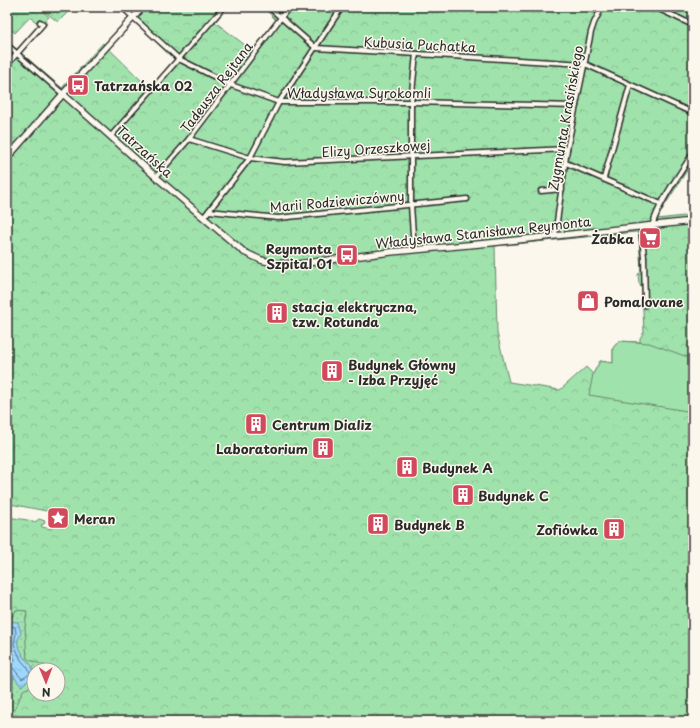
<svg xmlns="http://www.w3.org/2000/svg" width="700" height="728" viewBox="0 0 700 728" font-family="'Playpen Sans',sans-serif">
	<defs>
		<pattern id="grass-dots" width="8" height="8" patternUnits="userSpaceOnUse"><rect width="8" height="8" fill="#a0e2ac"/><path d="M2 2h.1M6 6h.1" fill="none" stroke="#8ac294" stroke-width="1.8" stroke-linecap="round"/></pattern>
		<pattern id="forest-crowns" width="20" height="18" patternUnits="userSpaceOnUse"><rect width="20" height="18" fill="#a0e2ac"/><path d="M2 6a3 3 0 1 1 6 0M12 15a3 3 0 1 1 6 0" fill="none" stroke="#8ac294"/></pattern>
		<pattern id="water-ripples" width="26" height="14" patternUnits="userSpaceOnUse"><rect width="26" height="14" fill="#9ed7fe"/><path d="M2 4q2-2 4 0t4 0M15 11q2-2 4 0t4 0" fill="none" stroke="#88b9da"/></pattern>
	</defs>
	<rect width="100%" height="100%" fill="#fbf7ec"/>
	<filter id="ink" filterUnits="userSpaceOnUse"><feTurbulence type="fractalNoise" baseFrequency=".025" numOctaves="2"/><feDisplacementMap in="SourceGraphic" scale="8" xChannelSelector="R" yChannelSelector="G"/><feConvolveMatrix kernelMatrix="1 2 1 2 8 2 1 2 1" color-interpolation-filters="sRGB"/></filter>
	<g filter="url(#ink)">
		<polygon fill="url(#grass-dots)" stroke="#66866c" points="16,610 27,611 25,628 46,666 46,670 34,670 34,685 23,691 15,709 7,719 7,689 13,690 7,626"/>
		<g fill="url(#forest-crowns)" stroke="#66866c" fill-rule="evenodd">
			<polygon points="7,7 38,7 49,17 44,22 39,19 36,22 30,17 15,33 7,26"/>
			<polygon points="39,7 73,7 58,22"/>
			<path d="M135 7H227L215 22 254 52 277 21 263 7H693V161L658 216 657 219 693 215V721H7V719L15 709 23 690 34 685V694H58V670H46V666L27 659 25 628 27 611 16 610 7 626V517C12 518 32 520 35 522L39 519 45 521 44 524 41 525 42 527 51 529 58 520 57 513 10 504 7 505V41L62 88 103 43 149 88 175 60 128 15ZM636 232 639 234 641 273 638 274 639 283 642 289 644 332 640 338V342L619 341 613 348V363L600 361 593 374 586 367 560 390 509 382 497 333 495 246Z"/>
		</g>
		<polygon fill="#a0e2ac" stroke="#66866c" points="619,341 649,343 693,359 693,412 589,395 593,374 600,361 613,363 613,348"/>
		<polygon fill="url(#water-ripples)" stroke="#7092aa" points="7,621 18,622 21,633 17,642 24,658 32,666 33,677 21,686 10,671 7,669"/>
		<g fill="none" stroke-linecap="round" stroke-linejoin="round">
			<g stroke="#59707f" stroke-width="1">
				<polyline points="7,625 15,627 16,633 14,644 21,660 28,668 30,674 22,679 13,668 7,666"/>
				<polyline points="7,630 11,632 9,644 15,660 14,662 7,661"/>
			</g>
			<g stroke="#7092aa" stroke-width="1">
				<polyline points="12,689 14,676"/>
				<polyline points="7,718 10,694"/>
			</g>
			<g stroke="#2b2b2b" stroke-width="7">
				<g id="street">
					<polyline points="122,7 179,59 231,85 279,102 411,102 576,106"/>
					<polyline points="269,7 316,48 585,64 693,113"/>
					<polyline points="655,7 693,25"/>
					<polyline points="7,45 63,94"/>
					<polyline points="7,65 43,24 40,22"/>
					<polyline points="111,136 224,7"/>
					<polyline points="189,139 250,158 285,162 567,149"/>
					<polyline points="566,163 661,204"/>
					<polyline points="156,177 189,139 289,7"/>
					<polyline points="604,178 630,85"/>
					<polyline points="541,191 562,189"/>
					<polyline points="209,211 278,218 467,199"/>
					<polyline points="204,217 250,158 279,102 342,7"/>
					<path d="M652 226C660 200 679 176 693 153"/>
					<polyline points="641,227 644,257 645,305"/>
					<polyline points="555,236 567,149 591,32 594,23 602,7"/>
					<polyline points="414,250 411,205 411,102 416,54"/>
				</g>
			</g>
			<g stroke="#2b2b2b" stroke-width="8">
				<g id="secondary">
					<polyline points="63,94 156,177 244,252 261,260 274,263 298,264 391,252 490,243 693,221"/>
					<polyline points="7,158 63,94 143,7"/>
				</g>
			</g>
			<use href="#street" stroke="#fbf7ec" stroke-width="4"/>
			<use href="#secondary" stroke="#fbf7ec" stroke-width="5.5"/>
		</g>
	</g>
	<defs>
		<g id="bus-square" transform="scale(1.15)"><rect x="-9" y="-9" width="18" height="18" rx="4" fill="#d1495b" stroke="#fbf7ec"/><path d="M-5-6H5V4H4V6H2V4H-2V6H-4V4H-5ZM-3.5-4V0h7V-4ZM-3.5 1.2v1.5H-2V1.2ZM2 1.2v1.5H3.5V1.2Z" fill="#fff"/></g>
		<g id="supermarket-square" transform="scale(1.15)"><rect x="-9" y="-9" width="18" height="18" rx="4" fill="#d1495b" stroke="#fbf7ec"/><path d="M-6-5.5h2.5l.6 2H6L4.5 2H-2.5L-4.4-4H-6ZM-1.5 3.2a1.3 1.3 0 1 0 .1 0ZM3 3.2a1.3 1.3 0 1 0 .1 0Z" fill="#fff"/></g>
		<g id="shop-square" transform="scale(1.15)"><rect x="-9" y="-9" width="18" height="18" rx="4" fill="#d1495b" stroke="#fbf7ec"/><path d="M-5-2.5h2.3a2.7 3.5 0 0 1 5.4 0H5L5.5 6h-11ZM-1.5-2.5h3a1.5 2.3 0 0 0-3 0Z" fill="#fff"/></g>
		<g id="building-square" transform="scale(1.15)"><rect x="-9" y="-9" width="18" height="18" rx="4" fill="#d1495b" stroke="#fbf7ec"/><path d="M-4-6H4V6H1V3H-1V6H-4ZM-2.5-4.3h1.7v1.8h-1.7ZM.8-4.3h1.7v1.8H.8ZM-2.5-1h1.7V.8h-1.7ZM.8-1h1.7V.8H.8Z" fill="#fff"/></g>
		<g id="sight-square" transform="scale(1.15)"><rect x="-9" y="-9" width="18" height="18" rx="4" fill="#d1495b" stroke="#fbf7ec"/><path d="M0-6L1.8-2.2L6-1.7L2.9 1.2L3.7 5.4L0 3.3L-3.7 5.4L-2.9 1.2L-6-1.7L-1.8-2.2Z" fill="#fff"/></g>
	</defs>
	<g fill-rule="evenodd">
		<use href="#bus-square" x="78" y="85"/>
		<use href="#supermarket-square" x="650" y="238"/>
		<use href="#bus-square" x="347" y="255"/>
		<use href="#shop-square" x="588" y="301"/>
		<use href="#building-square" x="277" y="313"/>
		<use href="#building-square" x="332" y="371"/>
		<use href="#building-square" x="256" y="424"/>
		<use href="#building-square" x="323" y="448"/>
		<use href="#building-square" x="407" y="467"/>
		<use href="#building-square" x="463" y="495"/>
		<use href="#sight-square" x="58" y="518"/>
		<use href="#building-square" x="378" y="524"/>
		<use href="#building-square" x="614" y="529"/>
	</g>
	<g text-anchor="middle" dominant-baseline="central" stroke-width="3" stroke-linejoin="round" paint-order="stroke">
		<g font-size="13" fill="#2b2b2b" stroke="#fbf7ec">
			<text transform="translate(420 44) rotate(3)">Kubusia Puchatka</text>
			<text transform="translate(216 87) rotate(-53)">Tadeusza Rejtana</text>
			<text x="359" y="92">Władysława Syrokomli</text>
			<text transform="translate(565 118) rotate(-80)">Zygmunta Krasińskiego</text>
			<text transform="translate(376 148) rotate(-4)">Elizy Orzeszkowej</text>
			<text transform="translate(145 151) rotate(42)">Tatrzańska</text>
			<text transform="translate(337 201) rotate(-5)">Marii Rodziewiczówny</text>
			<text transform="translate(483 232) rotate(-6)">Władysława Stanisława Reymonta</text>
		</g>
		<g font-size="13" font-weight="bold" fill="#2b2b2b" stroke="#fbf7ec" text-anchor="start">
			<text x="94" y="85">Tatrzańska 02</text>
			<text x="634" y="238" text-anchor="end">Żabka</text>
			<text x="332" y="248" text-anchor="end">Reymonta<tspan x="332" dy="15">Szpital 01</tspan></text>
			<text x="604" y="301">Pomalovane</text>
			<text x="292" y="306">stacja elektryczna,<tspan x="292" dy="15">tzw. Rotunda</tspan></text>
			<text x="348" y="364">Budynek Główny<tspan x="348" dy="15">- Izba Przyjęć</tspan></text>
			<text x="272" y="424">Centrum Dializ</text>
			<text x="308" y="448" text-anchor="end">Laboratorium</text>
			<text x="422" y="467">Budynek A</text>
			<text x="478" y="495">Budynek C</text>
			<text x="74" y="518">Meran</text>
			<text x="394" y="524">Budynek B</text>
			<text x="598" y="529" text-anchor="end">Zofiówka</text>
		</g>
	</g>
	<rect width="700" height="728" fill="none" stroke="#fbf7ec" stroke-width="24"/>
	<rect x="12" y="12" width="676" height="704" fill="none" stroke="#2b2b2b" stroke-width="1.5" filter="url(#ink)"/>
	<g transform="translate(46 682) rotate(179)"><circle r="19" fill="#fbf7ec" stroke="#a8a59f"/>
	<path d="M0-3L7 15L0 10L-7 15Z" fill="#d1495b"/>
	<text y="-6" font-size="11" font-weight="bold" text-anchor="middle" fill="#2b2b2b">N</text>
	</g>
</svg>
